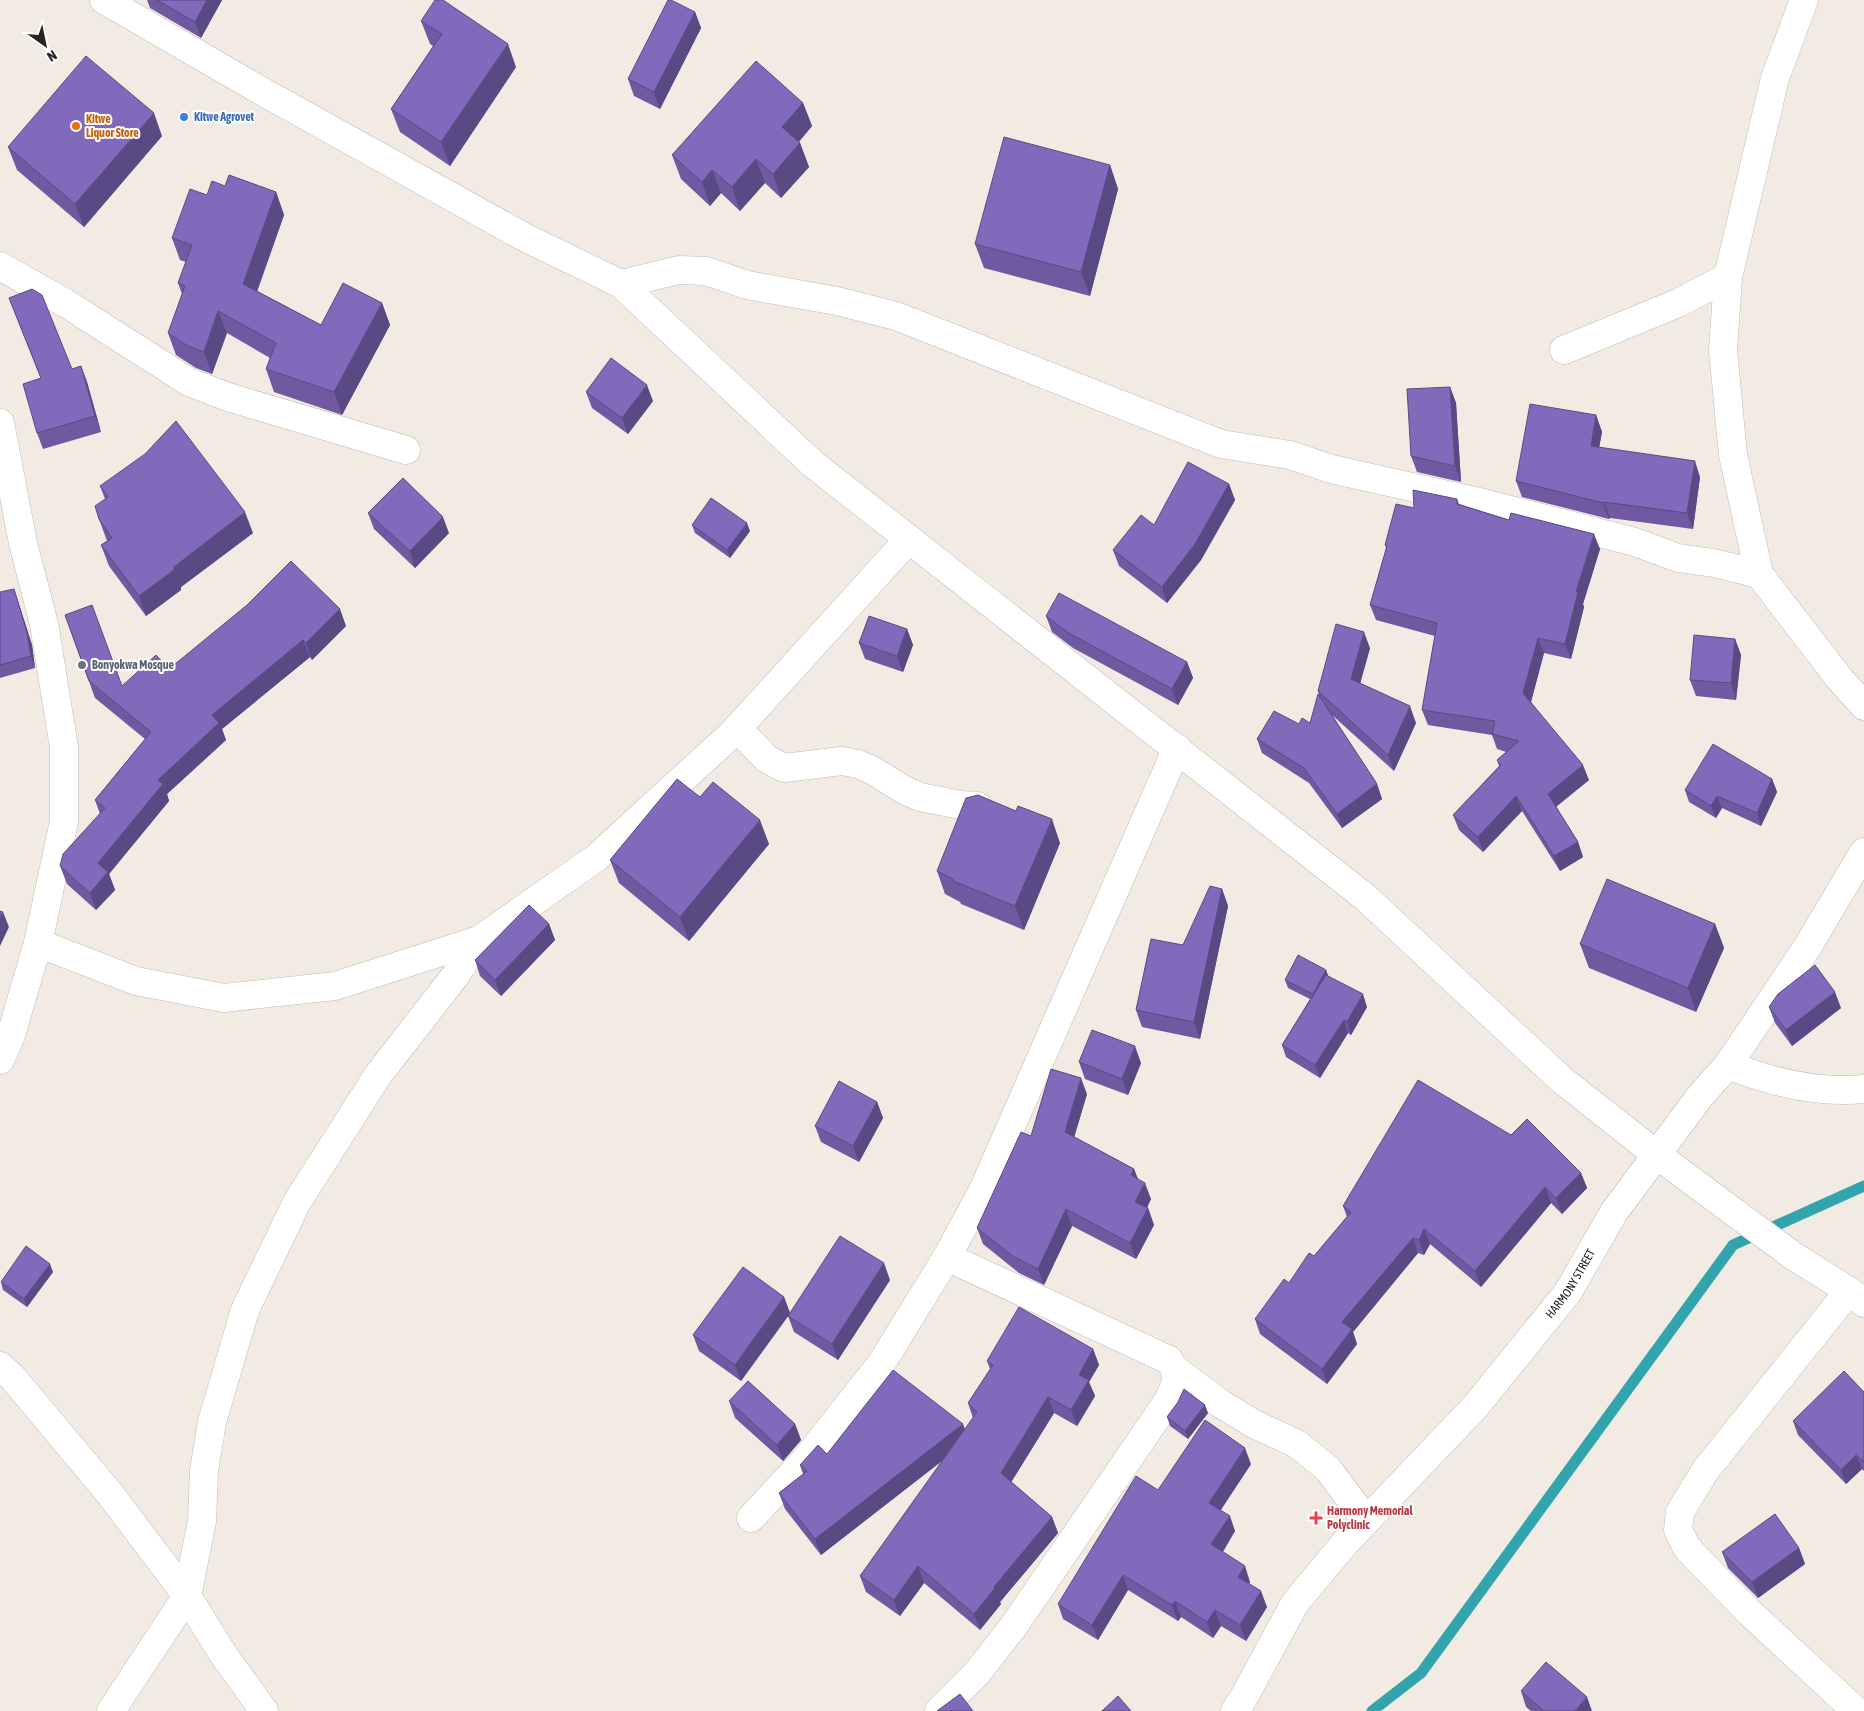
<svg xmlns="http://www.w3.org/2000/svg" width="1864" height="1711" viewBox="0 0 1864 1711" font-family="'Asap Condensed',sans-serif">
	<rect width="100%" height="100%" fill="#f2ebe3"/>
	<g fill="none" stroke-linecap="round" stroke-linejoin="round">
		<polyline stroke="#31a4ae" stroke-width="11" points="1372,1711 1421,1673 1733,1245 1864,1186"/>
		<g stroke="#c2bcb4" stroke-width="29">
			<g id="minor">
				<polyline points="104,0 258,89 524,237 621,284 813,464 1365,897 1562,1080 1657,1155 1792,1255 1849,1291 1864,1303"/>
				<polyline points="1804,0 1775,78 1728,277 1723,350 1733,455 1759,574 1839,678 1864,706"/>
				<polyline points="0,266 67,304 189,382 228,397 406,450"/>
				<polyline points="621,284 679,270 706,271 747,285 837,301 896,316 1221,444 1290,455 1331,469 1483,503 1635,542 1678,558 1714,563 1759,574"/>
				<polyline points="1564,350 1678,303 1728,277"/>
				<polyline points="0,423 23,543 44,624 64,747 64,821 38,943 11,1035 0,1060"/>
				<polyline points="737,728 767,759 784,768 842,761 858,764 872,770 904,790 920,797 961,805 978,806"/>
				<polyline points="38,943 136,981 224,998 335,986 479,940 596,858 734,732 909,539"/>
				<path d="M1728 1065C1771 1082 1817 1094 1864 1089"/>
				<polyline points="1849,1291 1705,1471 1680,1512 1678,1530 1687,1548 1749,1612 1856,1711"/>
				<polyline points="0,1366 13,1378 110,1494 187,1596 223,1654 264,1711"/>
				<polyline points="1176,1370 1221,1404 1254,1424 1297,1444 1328,1469 1366,1520"/>
				<polyline points="751,1518 805,1460 881,1364 947,1257 984,1188 1177,748"/>
				<polyline points="111,1711 187,1596 202,1521 204,1471 212,1422 245,1310 297,1202 378,1075 455,976 479,940"/>
				<path d="M939 1711 977 1673 1013 1627 1168 1401C1175 1384 1181 1377 1169 1360L947 1257"/>
				<path id="s1" d="M1235 1711 1244 1697 1295 1603 1345 1543 1475 1407 1568 1292 1614 1212 1701 1095 1728 1065 1808 946 1864 852"/>
			</g>
		</g>
		<use href="#minor" stroke="#fff" stroke-width="28"/>
	</g>
	<g fill="#6f5aa1">
		<polygon points="147,0 222,0 201,38 150,8"/>
		<polygon points="695,12 701,28 660,109 634,96 628,79"/>
		<polygon points="421,21 516,67 450,166 400,132 391,109 433,46 430,44"/>
		<polygon points="803,103 812,126 799,142 800,143 809,167 781,198 765,183 740,211 721,193 710,206 681,179 672,155"/>
		<polygon points="162,136 84,227 17,170 8,147"/>
		<polygon points="1110,165 1118,189 1090,296 984,268 975,244"/>
		<polygon points="225,186 276,192 284,215 257,291 321,325 382,303 390,325 342,415 274,392 266,369 270,358 227,333 212,374 196,368 176,355 168,333 182,294 178,283 186,262 180,260 172,238 207,195"/>
		<polygon points="9,298 72,369 81,366 87,382 101,432 43,449 37,433 41,379"/>
		<polygon points="1450,387 1456,403 1461,482 1417,472 1411,456"/>
		<polygon points="586,392 653,401 628,434 592,408"/>
		<polygon points="1596,415 1602,432 1599,448 1700,477 1693,529 1610,518 1609,519 1522,497 1516,481"/>
		<polygon points="1229,484 1235,500 1201,560 1167,603 1119,566 1113,550 1154,525"/>
		<polygon points="100,486 253,533 181,587 181,590 146,616 109,566 101,545 107,541 99,519 105,499"/>
		<polygon points="1457,499 1459,504 1600,549 1583,604 1584,607 1571,659 1544,653 1531,702 1589,780 1556,807 1578,842 1583,857 1560,871 1522,811 1483,852 1459,830 1453,815 1499,766 1497,760 1506,752 1497,749 1492,735 1428,725 1422,710 1435,636 1376,620 1370,605 1386,548 1385,545 1414,508"/>
		<polygon points="368,513 449,533 415,568 374,529"/>
		<polygon points="692,525 750,531 730,558 695,533"/>
		<polygon points="0,592 18,601 32,645 35,668 0,678"/>
		<polygon points="65,615 122,686 169,669 346,626 312,660 310,657 222,729 226,740 167,794 169,801 109,874 115,890 96,910 67,884 60,866 100,814 95,800 145,739 95,698"/>
		<polygon points="1046,616 1187,662 1193,678 1178,705 1073,648 1052,632"/>
		<polygon points="907,629 913,645 903,672 865,659 859,643"/>
		<polygon points="1735,639 1741,655 1736,700 1696,696 1690,680"/>
		<polygon points="1370,648 1360,683 1416,723 1394,771 1332,715 1377,784 1382,799 1342,828 1309,783 1262,753 1257,739 1299,724 1310,723 1319,695 1318,691"/>
		<polygon points="1772,779 1777,792 1761,826 1722,808 1716,818 1689,802 1685,790"/>
		<polygon points="700,797 769,844 689,941 619,883 610,860"/>
		<polygon points="1060,843 1024,930 961,904 960,902 945,894 937,871"/>
		<polygon points="1222,889 1228,906 1200,1039 1142,1027 1136,1010"/>
		<polygon points="549,924 555,940 501,996 480,976 475,960"/>
		<polygon points="1715,924 1724,948 1696,1012 1589,968 1580,944"/>
		<polygon points="1326,970 1328,976 1367,1007 1351,1035 1348,1033 1320,1078 1286,1057 1282,1045 1310,999 1288,988 1285,980"/>
		<polygon points="1769,1007 1841,1008 1792,1046 1775,1023"/>
		<polygon points="1079,1062 1141,1063 1128,1095 1085,1079"/>
		<polygon points="1087,1094 1074,1137 1134,1169 1138,1179 1151,1199 1147,1208 1148,1208 1154,1225 1136,1259 1072,1226 1044,1285 1019,1273 983,1244 977,1228 1031,1136"/>
		<polygon points="877,1102 883,1118 859,1162 821,1142 815,1126"/>
		<polygon points="1511,1135 1581,1173 1587,1188 1562,1214 1551,1203 1481,1287 1430,1244 1424,1255 1418,1253 1353,1332 1357,1344 1327,1384 1260,1334 1255,1319 1289,1283 1314,1256 1347,1217 1343,1206"/>
		<polygon points="53,1272 27,1307 3,1290 1,1282"/>
		<polygon points="890,1280 838,1360 794,1332 788,1316 789,1315 741,1381 699,1351 693,1335 784,1297 790,1313"/>
		<polygon points="1093,1349 1099,1365 1089,1382 1095,1396 1077,1426 1054,1413 1011,1482 1052,1517 1058,1533 1000,1602 1001,1604 980,1630 924,1583 900,1616 866,1592 860,1576 943,1460 821,1555 785,1509 779,1493 803,1474 800,1465 827,1454 965,1430 973,1418 968,1403 990,1369 987,1361"/>
		<polygon points="1864,1392 1864,1471 1862,1469 1846,1484 1798,1435 1793,1421"/>
		<polygon points="729,1401 795,1424 801,1440 783,1461 735,1418"/>
		<polygon points="1178,1402 1208,1413 1188,1439 1170,1426 1167,1417"/>
		<polygon points="1251,1464 1221,1510 1235,1531 1223,1552 1250,1582 1249,1584 1267,1607 1246,1641 1221,1626 1213,1638 1181,1617 1178,1621 1128,1590 1098,1640 1063,1619 1058,1604 1158,1490"/>
		<polygon points="1799,1548 1805,1564 1758,1598 1728,1568 1722,1552"/>
		<polygon points="1521,1691 1592,1711 1531,1711 1526,1707"/>
	</g>
	<g fill="#5a4a83">
		<polygon points="207,0 222,0 201,38 195,22"/>
		<polygon points="695,12 701,28 660,109 654,92"/>
		<polygon points="508,44 516,67 450,166 441,142"/>
		<polygon points="803,103 812,126 790,151 782,127"/>
		<polygon points="154,113 162,136 84,227 75,204"/>
		<polygon points="800,143 809,167 781,198 773,174"/>
		<polygon points="756,159 765,183 740,211 732,187"/>
		<polygon points="1110,165 1118,189 1090,296 1081,272"/>
		<polygon points="712,170 721,193 710,206 702,182"/>
		<polygon points="276,192 284,215 252,306 243,284"/>
		<polygon points="382,303 390,325 342,415 334,392"/>
		<polygon points="218,311 227,333 212,374 204,352"/>
		<polygon points="81,366 87,382 101,432 95,416"/>
		<polygon points="647,385 653,401 628,434 622,418"/>
		<polygon points="1450,387 1456,403 1461,482 1455,466"/>
		<polygon points="1596,415 1602,432 1596,463 1591,446"/>
		<polygon points="1695,461 1700,477 1693,529 1687,513"/>
		<polygon points="1229,484 1235,500 1201,560 1167,603 1162,587"/>
		<polygon points="1604,502 1610,518 1609,519 1603,503"/>
		<polygon points="245,512 253,533 181,587 181,590 146,616 139,596 174,567"/>
		<polygon points="443,517 449,533 415,568 410,551"/>
		<polygon points="747,523 750,531 730,558 727,550"/>
		<polygon points="1594,534 1600,549 1583,604 1584,607 1571,659 1565,644 1576,592"/>
		<polygon points="14,589 32,645 35,668 31,656"/>
		<polygon points="340,609 346,626 312,660 306,643"/>
		<polygon points="907,629 913,645 903,672 897,656"/>
		<polygon points="1364,632 1370,648 1357,695 1351,679"/>
		<polygon points="1538,638 1544,653 1529,709 1523,693"/>
		<polygon points="1735,639 1741,655 1736,700 1731,683"/>
		<polygon points="303,640 310,657 222,729 226,740 167,794 169,801 109,874 115,890 96,910 90,893 98,863 158,780 212,715"/>
		<polygon points="1187,662 1193,678 1178,705 1172,689"/>
		<polygon points="1410,706 1416,723 1394,771 1388,755"/>
		<polygon points="1583,765 1589,780 1553,809 1548,794"/>
		<polygon points="1772,779 1777,792 1761,826 1757,813"/>
		<polygon points="1377,784 1382,799 1342,828 1337,814"/>
		<polygon points="1516,796 1522,811 1483,852 1478,837"/>
		<polygon points="1717,796 1722,808 1716,818 1711,806"/>
		<polygon points="1052,819 1060,843 1024,930 1015,906"/>
		<polygon points="760,820 769,844 689,941 680,917"/>
		<polygon points="1578,842 1583,857 1560,871 1554,856"/>
		<polygon points="1222,889 1228,906 1200,1039 1194,1022"/>
		<polygon points="3,912 9,927 0,946 0,920"/>
		<polygon points="549,924 555,940 501,996 495,980"/>
		<polygon points="1715,924 1724,948 1696,1012 1688,988"/>
		<polygon points="1326,970 1329,978 1313,994"/>
		<polygon points="1835,992 1841,1008 1792,1046 1786,1030"/>
		<polygon points="1363,994 1367,1007 1351,1035 1347,1022"/>
		<polygon points="1344,1020 1348,1033 1320,1078 1315,1065"/>
		<polygon points="1135,1046 1141,1063 1128,1095 1122,1079"/>
		<polygon points="1081,1078 1087,1094 1071,1148 1065,1132"/>
		<polygon points="877,1102 883,1118 859,1162 853,1146"/>
		<polygon points="1134,1169 1140,1185 1131,1175"/>
		<polygon points="1581,1173 1587,1188 1562,1214 1556,1198"/>
		<polygon points="1145,1183 1151,1199 1141,1218 1135,1202"/>
		<polygon points="1545,1187 1551,1203 1481,1287 1475,1271"/>
		<polygon points="1148,1208 1154,1225 1136,1259 1130,1243"/>
		<polygon points="1066,1209 1072,1226 1044,1285 1038,1269"/>
		<polygon points="1424,1229 1430,1244 1424,1255 1419,1240"/>
		<polygon points="1413,1238 1418,1253 1353,1332 1357,1344 1327,1384 1322,1369 1342,1322"/>
		<polygon points="884,1263 890,1280 838,1360 832,1344"/>
		<polygon points="50,1264 53,1272 27,1307 24,1299"/>
		<polygon points="784,1297 790,1313 741,1381 735,1365"/>
		<polygon points="1093,1349 1099,1365 1089,1382 1095,1396 1077,1426 1071,1410 1079,1375"/>
		<polygon points="1048,1397 1054,1413 1007,1489 1001,1473"/>
		<polygon points="1205,1405 1208,1413 1188,1439 1185,1431"/>
		<polygon points="795,1424 801,1440 783,1461 777,1445"/>
		<polygon points="963,1424 969,1440 821,1555 815,1539"/>
		<polygon points="1245,1448 1251,1464 1215,1518 1209,1503"/>
		<polygon points="1856,1455 1862,1469 1846,1484 1841,1470"/>
		<polygon points="1230,1516 1235,1531 1217,1560 1211,1544"/>
		<polygon points="1052,1517 1058,1533 1000,1602 1001,1604 980,1630 974,1614 994,1587"/>
		<polygon points="1799,1548 1805,1564 1758,1598 1752,1582"/>
		<polygon points="918,1566 924,1583 900,1616 894,1600"/>
		<polygon points="1245,1566 1250,1582 1243,1593 1238,1577"/>
		<polygon points="1123,1575 1128,1590 1098,1640 1092,1625"/>
		<polygon points="1261,1591 1267,1607 1246,1641 1240,1625"/>
		<polygon points="1175,1601 1181,1617 1178,1621 1172,1605"/>
		<polygon points="1215,1610 1221,1626 1213,1638 1207,1622"/>
		<polygon points="1587,1697 1592,1711 1575,1711"/>
	</g>
	<g fill="#8169bb" stroke="#5a4a83">
		<polygon points="157,0 207,0 195,22"/>
		<polygon points="435,0 443,0 508,44 441,142 391,109 442,34 421,21"/>
		<polygon points="668,0 671,0 695,12 654,92 628,79"/>
		<polygon points="86,56 154,113 75,204 8,147"/>
		<polygon points="756,61 803,103 782,127 800,143 773,174 756,159 732,187 712,170 702,182 672,155"/>
		<polygon points="1004,137 1110,165 1081,272 975,244"/>
		<polygon points="229,175 276,192 243,284 321,325 343,283 382,303 334,392 266,369 276,343 218,311 204,352 188,346 168,333 185,286 178,283 192,245 172,238 190,189 207,195 212,181 225,186"/>
		<polygon points="32,289 42,295 72,369 81,366 95,416 37,433 23,384 41,378 9,298"/>
		<polygon points="611,358 647,385 622,418 586,392"/>
		<polygon points="1450,387 1455,466 1411,456 1407,389"/>
		<polygon points="1530,404 1596,415 1591,446 1695,461 1687,513 1604,502 1603,503 1516,481"/>
		<polygon points="176,421 245,512 174,567 174,570 139,596 101,545 112,538 99,519 95,506 108,497 100,486 145,454"/>
		<polygon points="1188,462 1229,484 1195,544 1162,587 1113,550 1141,515 1154,525"/>
		<polygon points="403,478 443,517 410,551 368,513"/>
		<polygon points="1413,490 1457,499 1457,504 1509,520 1511,513 1594,534 1576,592 1578,592 1565,644 1538,638 1523,693 1583,765 1548,794 1578,842 1554,856 1516,796 1478,837 1453,815 1501,765 1497,760 1519,741 1492,734 1495,721 1422,710 1437,623 1370,605 1387,546 1385,545 1396,504 1414,508"/>
		<polygon points="711,498 747,523 727,550 692,525"/>
		<polygon points="291,561 340,609 306,643 303,640 212,715 219,723 158,780 163,784 98,863 108,872 90,893 60,866 63,854 105,808 95,800 151,732 89,681 65,615 92,605 122,686 156,655 169,669 247,605"/>
		<polygon points="14,589 27,633 31,656 0,665 0,592"/>
		<polygon points="1059,593 1187,662 1172,689 1067,632 1046,616"/>
		<polygon points="869,616 907,629 897,656 859,643"/>
		<polygon points="1336,624 1364,632 1351,679 1410,706 1388,755 1318,691"/>
		<polygon points="1694,635 1735,639 1731,683 1690,680"/>
		<polygon points="1318,694 1377,784 1337,814 1304,768 1257,739 1274,711 1299,724 1302,718 1310,723"/>
		<polygon points="1713,744 1772,779 1757,813 1717,796 1711,806 1685,790"/>
		<polygon points="677,779 700,797 713,782 760,820 680,917 610,860"/>
		<polygon points="978,795 1016,811 1018,806 1052,819 1015,906 953,881 953,879 937,871 966,798"/>
		<polygon points="1607,879 1715,924 1688,988 1580,944"/>
		<polygon points="1210,886 1222,889 1194,1022 1136,1010 1151,939 1183,945"/>
		<polygon points="529,905 549,924 495,980 475,960"/>
		<polygon points="0,911 3,912 0,920"/>
		<polygon points="1298,955 1326,970 1313,994 1285,980"/>
		<polygon points="1815,965 1835,992 1786,1030 1769,1007 1778,994"/>
		<polygon points="1326,975 1363,994 1347,1022 1344,1020 1315,1065 1282,1045"/>
		<polygon points="1092,1030 1135,1046 1122,1079 1079,1062"/>
		<polygon points="1051,1069 1081,1078 1065,1132 1134,1169 1131,1175 1145,1183 1135,1202 1148,1208 1130,1243 1066,1209 1038,1269 1014,1257 977,1228 1021,1132 1031,1136"/>
		<polygon points="1418,1080 1511,1135 1527,1119 1581,1173 1556,1198 1545,1187 1475,1271 1424,1229 1419,1240 1413,1238 1342,1322 1352,1329 1322,1369 1255,1319 1284,1279 1289,1283 1309,1253 1314,1256 1351,1212 1343,1206"/>
		<polygon points="839,1081 877,1102 853,1146 815,1126"/>
		<polygon points="840,1236 884,1263 832,1344 788,1316"/>
		<polygon points="26,1246 50,1264 24,1299 1,1282"/>
		<polygon points="743,1267 784,1297 735,1365 693,1335"/>
		<polygon points="1019,1307 1093,1349 1079,1375 1089,1380 1071,1410 1048,1397 1001,1473 1052,1517 994,1587 995,1588 974,1614 918,1566 894,1600 860,1576 977,1412 968,1403 993,1365 987,1361"/>
		<polygon points="893,1370 963,1424 815,1539 779,1493 807,1471 800,1465 818,1445 827,1454"/>
		<polygon points="1844,1371 1864,1392 1864,1462 1856,1455 1841,1470 1793,1421"/>
		<polygon points="748,1381 795,1424 777,1445 729,1401"/>
		<polygon points="1184,1389 1205,1405 1185,1431 1167,1417 1178,1402"/>
		<polygon points="1205,1420 1245,1448 1209,1503 1230,1516 1211,1544 1245,1566 1238,1577 1261,1591 1240,1625 1215,1610 1207,1622 1175,1601 1172,1605 1123,1575 1092,1625 1058,1604 1136,1476 1158,1490"/>
		<polygon points="1775,1514 1799,1548 1752,1582 1722,1552"/>
		<polygon points="1546,1662 1587,1697 1575,1711 1544,1711 1521,1691"/>
		<polygon points="960,1694 973,1711 937,1711"/>
		<polygon points="1118,1696 1131,1711 1102,1711"/>
	</g>
	<circle fill="#3f7fe0" stroke="#fff" stroke-width="2" cx="184" cy="117" r="5"/>
	<circle fill="#e8710a" stroke="#fff" stroke-width="2" cx="76" cy="126" r="5"/>
	<circle fill="#6b7280" stroke="#fff" stroke-width="2" cx="82" cy="665" r="5"/>
	<path fill="#e0444e" stroke="#fff" stroke-width="2" d="M1313.5 1510.5h5v5h5v5h-5v5h-5v-5h-5v-5h5z"/>
	<g text-anchor="middle" dominant-baseline="central" stroke-width="4" stroke-linejoin="round" paint-order="stroke">
		<g font-size="12" font-weight="bold" fill="#366cbe" stroke="#fff" text-anchor="start">
			<text x="194" y="117">Kitwe Agrovet</text>
		</g>
		<g font-size="12" font-weight="bold" fill="#c56008" stroke="#fff" text-anchor="start">
			<text x="86" y="119">Kitwe<tspan x="86" dy="14">Liquor Store</tspan></text>
		</g>
		<g font-size="12" font-weight="bold" fill="#5b616d" stroke="#fff" text-anchor="start">
			<text x="92" y="665">Bonyokwa Mosque</text>
		</g>
		<g font-size="12" fill="#272522" stroke="#fff">
			<text stroke="none"><textPath href="#s1" startOffset="546">HARMONY STREET</textPath></text>
		</g>
		<g font-size="12" font-weight="bold" fill="#be3a42" stroke="#fff" text-anchor="start">
			<text x="1327" y="1511">Harmony Memorial<tspan x="1327" dy="14">Polyclinic</tspan></text>
		</g>
	</g>
	<g transform="translate(45 45) rotate(147)" stroke="#ffffff" stroke-width="4" paint-order="stroke">
	<path d="M0-4L9 19L0 12L-9 19Z" fill="#272522"/>
	<text y="-8" font-size="14" font-weight="bold" text-anchor="middle" fill="#272522">N</text>
	</g>
</svg>
